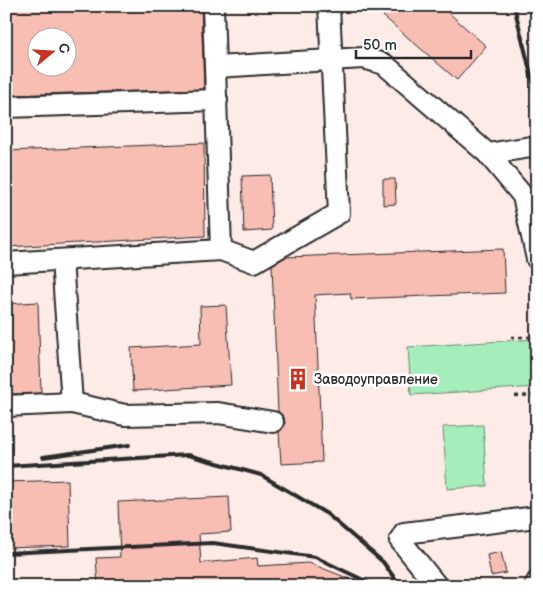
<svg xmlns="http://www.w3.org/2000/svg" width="543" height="592" viewBox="0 0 543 592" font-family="'Balsamiq Sans',sans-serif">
	<rect width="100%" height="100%" fill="#fdebe8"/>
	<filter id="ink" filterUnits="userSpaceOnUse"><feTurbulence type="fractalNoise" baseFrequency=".02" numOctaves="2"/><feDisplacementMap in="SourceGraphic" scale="10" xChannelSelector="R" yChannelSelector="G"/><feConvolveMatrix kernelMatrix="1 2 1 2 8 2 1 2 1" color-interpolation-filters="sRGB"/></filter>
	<g filter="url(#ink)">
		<g fill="#a5edbb" stroke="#688c73">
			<polygon points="536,339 537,387 411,395 408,347"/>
			<polygon points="483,425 487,486 447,489 443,427"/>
		</g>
		<g fill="#f8bdb3" stroke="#2b2b2b" fill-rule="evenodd">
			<path d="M6 6H201L204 89 6 95ZM38 38H68V68H38Z"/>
			<polygon points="391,6 441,6 486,46 457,80 383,16"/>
			<polygon points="204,143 205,236 6,247 6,151"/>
			<polygon points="270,175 272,230 244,232 242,176"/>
			<polygon points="383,179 395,179 396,204 383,205"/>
			<polygon points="503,249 505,293 351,299 350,293 315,295 322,462 281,464 279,432 285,423 284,417 278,412 272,265 286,257"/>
			<polygon points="38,302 41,393 6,394 6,304"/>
			<polygon points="226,305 231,385 133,391 131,348 201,344 200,306"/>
			<polygon points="68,480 70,546 6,548 6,482"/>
			<polygon points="229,497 231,532 199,534 201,563 257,558 258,566 309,563 368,586 98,586 96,558 120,557 118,502"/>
			<polygon points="501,552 506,573 491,576 487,555"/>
		</g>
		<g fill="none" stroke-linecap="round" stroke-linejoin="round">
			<g stroke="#2b2b2b" stroke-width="24">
				<g id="minor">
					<polyline points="213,6 221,250 254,262 339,213 329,6"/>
					<polyline points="216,67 363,58 384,64 488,154 537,146"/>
					<polyline points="6,107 217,100"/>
					<polyline points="488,154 523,196 537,259"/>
					<polyline points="62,260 72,403 125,415 218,413 273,422"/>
					<polyline points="6,263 221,250"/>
					<polyline points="6,406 72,403"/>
					<polyline points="437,586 400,540 404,533 537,517"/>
					<polyline points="535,586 537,582"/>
				</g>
			</g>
			<g stroke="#2b2b2b" stroke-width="2.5" stroke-dasharray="4 4" stroke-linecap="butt">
				<polyline points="511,337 537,337"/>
				<polyline points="515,396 537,395"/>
			</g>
			<use href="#minor" stroke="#fff" stroke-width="20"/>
			<g stroke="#2b2b2b" stroke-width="4">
				<polyline points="514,6 537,99"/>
				<polyline points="43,457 129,445"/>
				<polyline points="6,466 188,455 261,475 327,514 383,562 400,586"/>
				<polyline points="6,553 213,543 315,557 376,586"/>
			</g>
		</g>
	</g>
	<defs>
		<g id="building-bare" transform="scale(1.725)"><path d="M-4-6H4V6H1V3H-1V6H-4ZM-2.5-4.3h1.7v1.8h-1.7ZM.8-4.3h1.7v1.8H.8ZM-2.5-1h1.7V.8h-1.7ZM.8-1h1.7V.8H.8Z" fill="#c8321e" stroke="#fff" stroke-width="2.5" paint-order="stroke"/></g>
	</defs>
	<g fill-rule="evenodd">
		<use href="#building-bare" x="298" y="379"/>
	</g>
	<g text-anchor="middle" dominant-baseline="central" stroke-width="5" stroke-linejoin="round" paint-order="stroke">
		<g font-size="14" fill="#2b2b2b" stroke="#fff" text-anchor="start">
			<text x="314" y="379">Заводоуправление</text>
		</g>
	</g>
	<rect width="543" height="592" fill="none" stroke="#fff" stroke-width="25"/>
	<rect x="12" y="12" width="518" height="567" fill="none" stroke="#2b2b2b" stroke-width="2" filter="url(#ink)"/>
	<g transform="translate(52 52) rotate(72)"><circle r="24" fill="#ffffff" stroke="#aaaaaa"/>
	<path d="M0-4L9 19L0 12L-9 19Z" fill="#c8321e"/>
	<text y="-8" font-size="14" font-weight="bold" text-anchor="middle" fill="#2b2b2b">С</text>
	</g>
	<path d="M356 50v8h115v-8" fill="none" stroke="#2b2b2b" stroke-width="2.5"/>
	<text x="363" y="50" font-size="15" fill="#2b2b2b" stroke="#ffffff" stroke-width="4" paint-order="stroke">50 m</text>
</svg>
